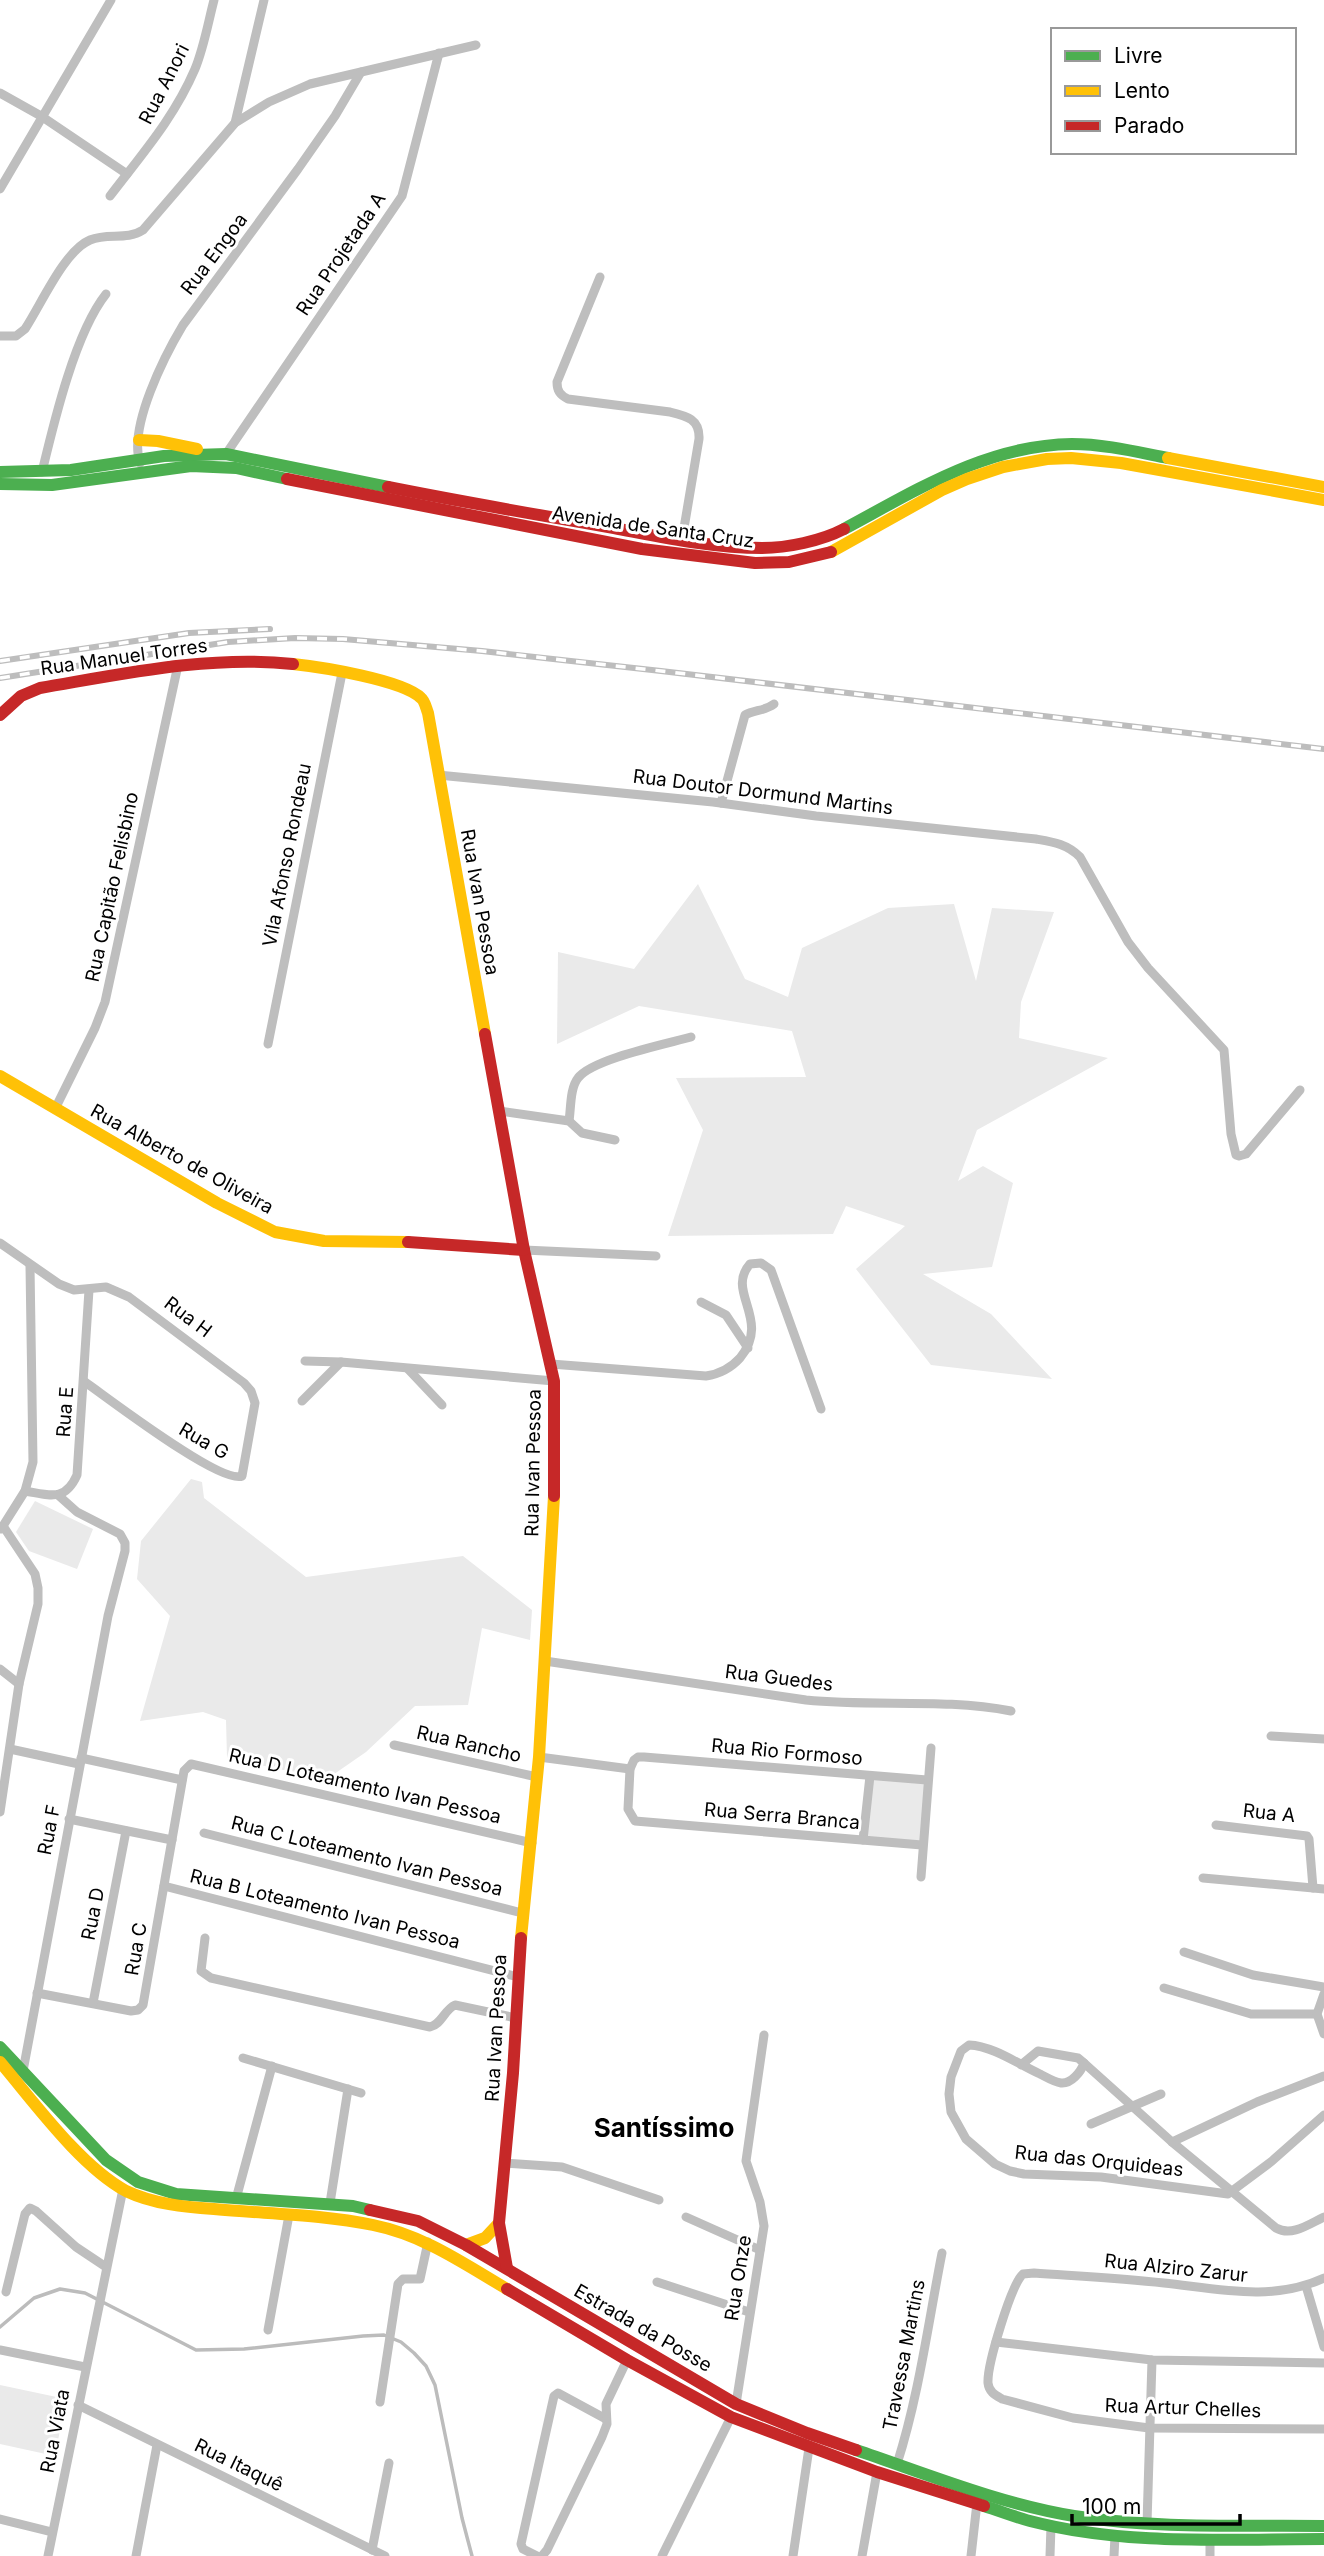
<svg xmlns="http://www.w3.org/2000/svg" width="1324" height="2556" viewBox="0 0 1324 2556" font-family="Inter,sans-serif">
	<rect width="100%" height="100%" fill="#fff"/>
	<g fill="#eaeaea">
		<polygon points="698,884 745,979 788,997 802,948 888,908 954,904 976,981 992,908 1054,912 1021,1002 1019,1038 1108,1058 977,1130 958,1181 983,1166 1013,1183 992,1267 923,1274 991,1314 1052,1379 931,1365 856,1269 905,1226 846,1206 833,1234 668,1236 703,1130 676,1078 806,1077 792,1031 639,1006 557,1044 558,952 634,969"/>
		<polygon points="191,1479 202,1482 204,1498 306,1577 463,1556 532,1610 530,1640 482,1628 468,1705 415,1706 366,1752 327,1779 227,1758 226,1720 203,1712 140,1721 170,1616 137,1579 141,1541"/>
		<polygon points="35,1501 93,1529 77,1569 29,1551 16,1532"/>
		<polygon points="870,1776 927,1780 922,1845 863,1840"/>
		<polygon points="0,2385 66,2399 55,2456 0,2444"/>
	</g>
	<g fill="none" stroke-linecap="round" stroke-linejoin="round">
		<polyline stroke="#bcbcbc" stroke-width="3.5" points="0,2327 34,2298 60,2289 85,2293 196,2350 244,2349 363,2336 384,2335 401,2342 414,2353 426,2366 435,2385 462,2518 472,2556"/>
		<g stroke="#bebebe" stroke-width="9">
			<polyline points="0,93 41,116 127,174"/>
			<polyline points="235,123 264,0"/>
			<polyline points="0,189 111,0"/>
			<path d="M110 196C142 154 174 118 195 69 204 47 208 23 214 0"/>
			<path d="M600 277 557 382C557 391 560 395 568 399L670 412C687 416 700 419 699 439L682 540"/>
			<path d="M0 336H16L25 329C41 305 64 251 90 240 108 232 126 241 143 230L235 123 269 102 310 84 476 45"/>
			<polyline points="226,454 402,196 439,53"/>
			<path d="M140 463C128 427 165 355 183 325L298 169 335 116 361 72"/>
			<path d="M42 472C54 422 75 333 106 294"/>
			<path d="M438 775 713 802 816 816 1036 839C1053 842 1067 844 1080 857L1128 942 1148 968 1224 1050 1231 1134 1236 1155 1239 1156 1246 1154 1300 1090"/>
			<path d="M721 803 745 715C754 710 765 711 774 704"/>
			<polyline points="268,1044 342,673"/>
			<polyline points="55,1109 95,1028 105,1002 178,665"/>
			<polyline points="499,1111 569,1121 582,1133 615,1140"/>
			<path d="M569 1121C571 1108 570 1088 578 1078 592 1059 666 1044 691 1037"/>
			<path d="M0 1243 59 1284 74 1290 106 1287 129 1297 244 1383 251 1391 255 1403 242 1476C221 1485 108 1398 85 1382"/>
			<polyline points="524,1250 656,1256"/>
			<polyline points="701,1302 726,1315 748,1348"/>
			<polyline points="305,1361 341,1362 554,1381"/>
			<path d="M551 1364 706 1376C720 1374 730 1369 740 1358 772 1319 725 1292 750 1264L761 1263 771 1270 821 1409"/>
			<polyline points="408,1369 442,1405"/>
			<polyline points="302,1401 341,1362"/>
			<path d="M25 1491C50 1495 65 1502 77 1475L89 1290"/>
			<polyline points="1,1529 25,1491 33,1462 30,1266"/>
			<path d="M545 1661 806 1700C874 1707 943 1698 1011 1711"/>
			<polyline points="0,1669 19,1684"/>
			<polyline points="1271,1736 1324,1739"/>
			<polyline points="394,1745 537,1777"/>
			<polyline points="10,1749 79,1764"/>
			<polyline points="539,1757 630,1769"/>
			<polyline points="81,1758 182,1780"/>
			<polyline points="0,1812 19,1684 38,1604 38,1588 35,1574 3,1526"/>
			<polyline points="69,1819 172,1840"/>
			<polyline points="1216,1825 1307,1836 1309,1839 1313,1888"/>
			<polyline points="204,1833 522,1913"/>
			<polyline points="863,1840 870,1776"/>
			<polyline points="922,1845 635,1821 628,1809 630,1769 634,1760 638,1757 644,1757 927,1780"/>
			<polyline points="921,1877 931,1748"/>
			<polyline points="1203,1878 1324,1889"/>
			<polyline points="164,1886 518,1977"/>
			<path d="M205 1938 201 1971 211 1978 430 2027C442 2024 444 2010 455 2005L516 2018"/>
			<polyline points="1184,1952 1253,1975 1324,1987"/>
			<polyline points="1164,1988 1251,2014 1317,2014"/>
			<polyline points="37,1993 131,2011 138,2010 143,2005 184,1771 191,1764 532,1843"/>
			<polyline points="1324,1994 1317,2014 1324,2034"/>
			<polyline points="93,2003 126,1831"/>
			<polyline points="243,2058 361,2093"/>
			<path d="M1084 2063 1172 2142 1276 2228C1292 2237 1309 2224 1324 2217"/>
			<path d="M1021 2065 1038 2051 1078 2058 1084 2063C1081 2072 1071 2084 1061 2083 1054 2082 1046 2077 1040 2074 1018 2064 993 2046 969 2045L961 2051 951 2077 949 2094 951 2112 966 2139 995 2164 1010 2171 1024 2174 1101 2177 1228 2194 1272 2161 1324 2115"/>
			<polyline points="23,2071 108,1616 125,1551 125,1543 120,1534 77,1512 58,1495"/>
			<polyline points="1091,2124 1161,2094"/>
			<polyline points="1172,2142 1257,2102 1324,2076"/>
			<polyline points="505,2163 562,2167 659,2200"/>
			<polyline points="236,2199 272,2066"/>
			<polyline points="330,2203 348,2089"/>
			<polyline points="686,2217 760,2250"/>
			<path d="M1324 2278C1272 2302 1219 2289 1164 2283 1121 2278 1077 2276 1034 2273L1023 2274C1011 2285 987 2365 988 2383 989 2392 995 2395 1002 2399L1073 2418 1149 2428 1324 2429"/>
			<polyline points="657,2282 749,2312"/>
			<polyline points="1306,2286 1324,2347"/>
			<polyline points="6,2292 25,2214 30,2208 36,2211 76,2247 106,2267"/>
			<polyline points="268,2330 289,2215"/>
			<polyline points="996,2342 1152,2360 1324,2363"/>
			<polyline points="0,2350 85,2367"/>
			<polyline points="380,2402 398,2284 403,2279 420,2279 428,2242"/>
			<polyline points="736,2404 764,2226 760,2202 746,2161 764,2035"/>
			<polyline points="78,2405 385,2556"/>
			<path d="M897 2464C919 2395 928 2324 942 2253"/>
			<polyline points="0,2519 52,2532"/>
			<polyline points="1147,2523 1152,2360"/>
			<polyline points="372,2550 389,2463"/>
			<polyline points="48,2556 123,2189"/>
			<polyline points="136,2556 157,2445"/>
			<polyline points="537,2556 523,2549 521,2544 554,2396 558,2393 606,2419"/>
			<polyline points="542,2556 547,2550 602,2437 607,2424 606,2404 627,2360"/>
			<polyline points="662,2556 731,2417"/>
			<polyline points="793,2556 809,2448"/>
			<polyline points="862,2556 877,2472"/>
			<polyline points="971,2556 977,2503"/>
			<polyline points="1050,2556 1051,2526"/>
			<polyline points="1114,2556 1115,2536"/>
			<polyline points="1210,2556 1210,2540"/>
		</g>
		<g stroke="#4caf50" stroke-width="12">
			<polyline points="0,472 71,470 164,456 226,454 388,487"/>
			<polyline points="0,484 52,485 191,466 236,468 287,479"/>
			<path d="M844 529C917 490 987 445 1072 444 1104 444 1137 452 1168 458"/>
			<polyline points="0,2047 106,2160 138,2182 176,2194 353,2206 370,2210"/>
			<path d="M856 2450C927 2474 1000 2504 1074 2516 1156 2529 1242 2525 1324 2526"/>
			<path d="M984 2506C1000 2511 1015 2517 1030 2521 1125 2546 1227 2539 1324 2539"/>
		</g>
		<g stroke="#ffc107" stroke-width="12">
			<polyline points="139,440 158,441 197,449"/>
			<polyline points="1168,458 1324,487"/>
			<polyline points="831,552 942,490 967,479 1003,467 1047,459 1071,458 1121,463 1324,500"/>
			<path d="M293 664C321 667 403 680 421 698 425 701 426 708 428 713L485 1034"/>
			<polyline points="0,1076 217,1203 275,1232 324,1241 408,1242"/>
			<polyline points="521,1938 539,1757 554,1496"/>
			<path d="M0 2062C34 2102 80 2166 126 2191 153 2204 185 2207 214 2209 267 2214 321 2214 373 2225 423 2235 463 2263 507 2289"/>
			<polyline points="466,2245 485,2238 499,2223"/>
		</g>
		<g stroke="#c62828" stroke-width="12">
			<polyline points="287,479 642,549 755,563 789,562 831,552"/>
			<path d="M388 487C463 502 538 515 614 528 662 537 712 548 762 548 787 548 821 541 844 529"/>
			<path d="M0 715 21 696 40 688C123 674 209 655 293 664"/>
			<polyline points="485,1034 524,1250 554,1381 554,1496"/>
			<polyline points="408,1242 524,1250"/>
			<polyline points="370,2210 418,2221 466,2245 736,2404 807,2433 856,2450"/>
			<polyline points="507,2268 499,2223 513,2073 521,1938"/>
			<polyline points="507,2289 627,2360 731,2417 877,2472 984,2506"/>
		</g>
		<g stroke="#bdbdbd" stroke-width="6">
			<g id="rail">
				<polyline points="0,661 189,633 270,629"/>
				<polyline points="0,678 228,642 295,638 343,639 482,651 661,671 1324,749"/>
			</g>
		</g>
		<use href="#rail" stroke="#fff" stroke-width="3.5" stroke-dasharray="10" stroke-linecap="butt"/>
	</g>
	<g text-anchor="middle" dominant-baseline="central" stroke-width="6" stroke-linejoin="round" paint-order="stroke">
		<g font-size="19" fill="#000" stroke="#fff">
			<text transform="translate(164 84) rotate(-63)">Rua Anori</text>
			<text transform="translate(214 254) rotate(-53)">Rua Engoa</text>
			<text transform="translate(341 254) rotate(-56)">Rua Projetada A</text>
			<text transform="translate(653 527) rotate(8)">Avenida de Santa Cruz</text>
			<text transform="translate(124 657) rotate(-8)">Rua Manuel Torres</text>
			<text transform="translate(763 792) rotate(7)">Rua Doutor Dormund Martins</text>
			<text transform="translate(287 855) rotate(-79)">Vila Afonso Rondeau</text>
			<text transform="translate(112 887) rotate(-78)">Rua Capitão Felisbino</text>
			<text transform="translate(480 902) rotate(80)">Rua Ivan Pessoa</text>
			<text transform="translate(182 1159) rotate(29)">Rua Alberto de Oliveira</text>
			<text transform="translate(188 1317) rotate(37)">Rua H</text>
			<text transform="translate(65 1412) rotate(-86)">Rua E</text>
			<text transform="translate(204 1441) rotate(30)">Rua G</text>
			<text transform="translate(533 1463) rotate(-89)">Rua Ivan Pessoa</text>
			<text transform="translate(779 1678) rotate(7)">Rua Guedes</text>
			<text transform="translate(469 1744) rotate(13)">Rua Rancho</text>
			<text transform="translate(787 1752) rotate(5)">Rua Rio Formoso</text>
			<text transform="translate(365 1786) rotate(13)">Rua D Loteamento Ivan Pessoa</text>
			<text transform="translate(1269 1813) rotate(6)">Rua A</text>
			<text transform="translate(782 1816) rotate(5)">Rua Serra Branca</text>
			<text transform="translate(49 1830) rotate(-79)">Rua F</text>
			<text transform="translate(367 1856) rotate(14)">Rua C Loteamento Ivan Pessoa</text>
			<text transform="translate(325 1909) rotate(14)">Rua B Loteamento Ivan Pessoa</text>
			<text transform="translate(93 1914) rotate(-79)">Rua D</text>
			<text transform="translate(136 1949) rotate(-80)">Rua C</text>
			<text transform="translate(496 2028) rotate(-87)">Rua Ivan Pessoa</text>
			<text transform="translate(1099 2161) rotate(6)">Rua das Orquideas</text>
			<text transform="translate(1176 2268) rotate(6)">Rua Alziro Zarur</text>
			<text transform="translate(738 2278) rotate(-81)">Rua Onze</text>
			<text transform="translate(643 2328) rotate(30)">Estrada da Posse</text>
			<text transform="translate(904 2355) rotate(-79)">Travessa Martins</text>
			<text transform="translate(1183 2408) rotate(2)">Rua Artur Chelles</text>
			<text transform="translate(55 2431) rotate(-79)">Rua Viata</text>
			<text transform="translate(239 2465) rotate(26)">Rua Itaquê</text>
		</g>
		<g font-size="26" font-weight="bold" fill="#000" stroke="#fff">
			<text x="664" y="2127">Santíssimo</text>
		</g>
	</g>
	<rect x="1051" y="28" width="245" height="126" fill="#ffffff" stroke="#999999" stroke-width="2"/>
	<rect x="1065" y="51" width="35" height="10" fill="#4caf50" stroke="#999999" stroke-width="2"/>
	<text x="1114" y="63" font-size="21" fill="#000000">Livre</text>
	<rect x="1065" y="86" width="35" height="10" fill="#ffc107" stroke="#999999" stroke-width="2"/>
	<text x="1114" y="98" font-size="21" fill="#000000">Lento</text>
	<rect x="1065" y="121" width="35" height="10" fill="#c62828" stroke="#999999" stroke-width="2"/>
	<text x="1114" y="133" font-size="21" fill="#000000">Parado</text>
	<path d="M1072 2514v10h168v-10" fill="none" stroke="#000000" stroke-width="3.5"/>
	<text x="1082" y="2514" font-size="21" fill="#000000" stroke="#ffffff" stroke-width="5" paint-order="stroke">100 m</text>
</svg>
